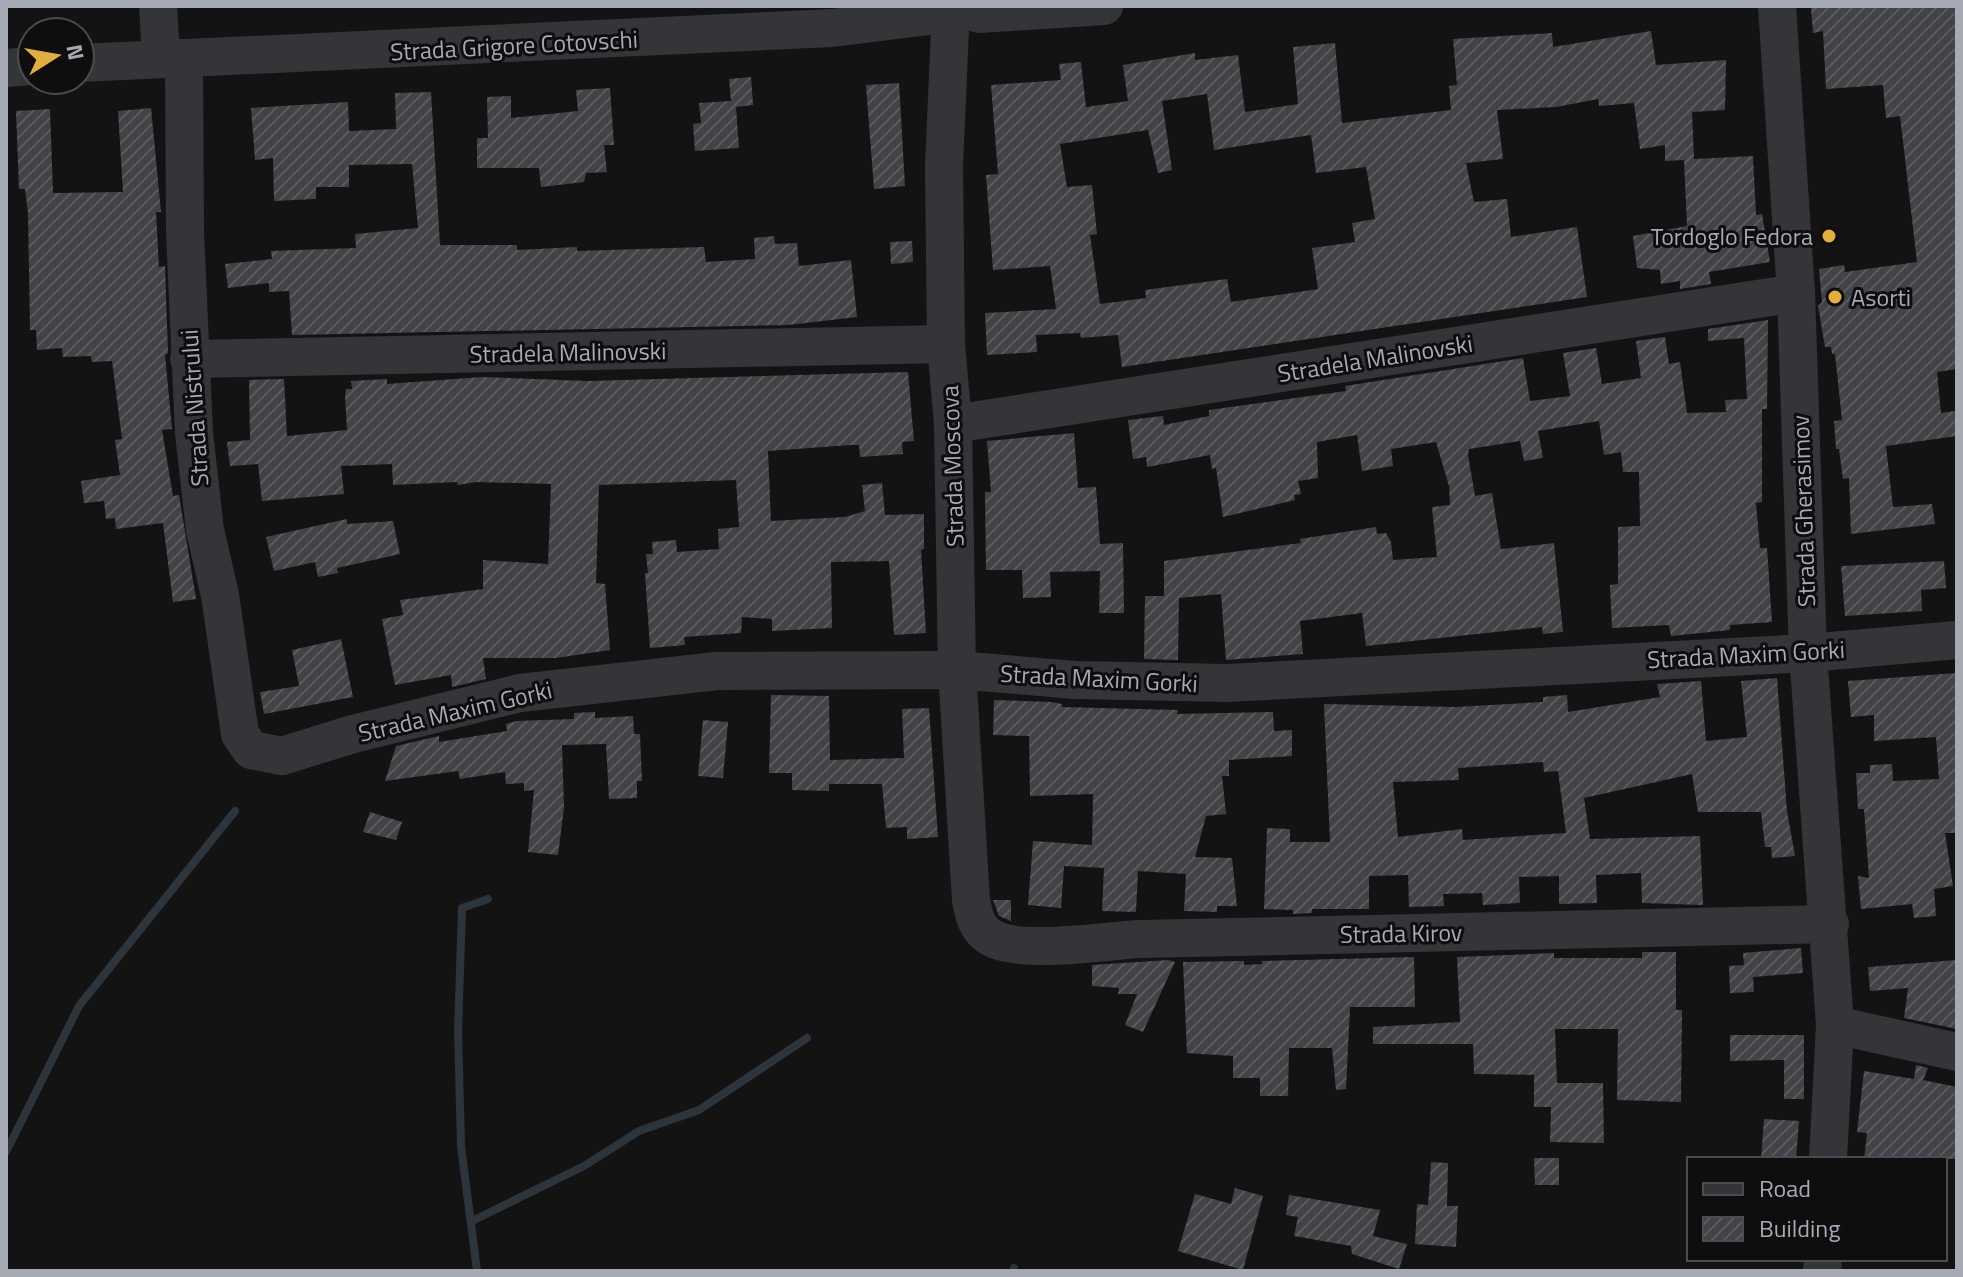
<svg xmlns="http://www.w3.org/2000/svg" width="1963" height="1277" viewBox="0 0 1963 1277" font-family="'Titillium Web',sans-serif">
	<defs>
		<pattern id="building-hatch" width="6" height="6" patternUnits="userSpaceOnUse" patternTransform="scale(2)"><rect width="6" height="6" fill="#424347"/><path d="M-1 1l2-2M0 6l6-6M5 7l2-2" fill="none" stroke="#5a5b5f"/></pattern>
	</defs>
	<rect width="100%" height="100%" fill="#131314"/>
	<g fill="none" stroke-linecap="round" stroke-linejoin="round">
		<g stroke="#2d353c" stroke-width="8">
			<polyline points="6,1152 79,1006 235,811"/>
			<polyline points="472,1221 584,1166 639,1131 699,1110 807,1038"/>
			<polyline points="477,1271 461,1146 458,1031 462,908 488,899"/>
			<polyline points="1013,1271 1014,1268"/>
		</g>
	</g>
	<g fill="url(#building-hatch)" fill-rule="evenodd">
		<polygon points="1957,6 1957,369 1937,372 1941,413 1955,411 1957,436 1886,446 1893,507 1932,504 1935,524 1851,534 1849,478 1843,479 1839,449 1836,449 1834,421 1842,420 1835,354 1832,354 1831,347 1825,347 1818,306 1822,302 1819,269 1844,265 1845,272 1917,262 1900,116 1886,118 1883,85 1826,89 1823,31 1813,33 1811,8"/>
		<path d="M1651 31 1656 65 1726 60 1725 110 1692 112 1694 159 1753 156 1756 215 1762 214 1770 262 1709 272 1711 284 1680 289V281L1661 284 1660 270 1637 268 1633 236 1687 226 1684 160 1665 161V145L1640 149 1634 103 1599 106 1598 99 1556 107 1497 110 1503 159 1466 163 1474 202 1507 199 1511 237 1577 227 1587 297 1122 367 1118 335 1081 338 1080 333 1036 335 1037 352 987 355 985 313 1056 309 1050 266 993 270 986 175 998 174 991 85 1061 80 1059 64 1081 62 1086 107 1128 101 1123 65 1195 53V60L1238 55 1245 112 1298 104 1293 47 1335 43 1342 123 1451 110 1449 86 1457 85 1453 39 1552 33 1553 47ZM1207 94 1214 150 1311 135 1316 173 1366 167 1375 219 1352 223 1355 242 1312 248 1318 289 1231 302 1227 279 1145 290 1146 298 1100 304 1090 235 1097 234 1092 185 1067 187 1060 144 1148 130 1158 173 1172 170 1162 101Z"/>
		<polygon points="751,77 753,105 736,107 739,148 695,151 693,124 701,123 699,103 731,101 729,79"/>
		<polygon points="899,83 905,186 874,189 866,85"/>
		<polygon points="610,88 614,145 604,145 607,172 586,173 584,182 541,187 539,168 477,168 477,138 488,138 487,97 511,96 511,118 578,111 576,90"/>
		<polygon points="431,92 440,245 517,245 517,250 577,247 577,251 704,247 706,262 755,259 754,238 774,236 775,244 797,243 799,266 851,260 857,317 788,325 292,335 289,291 269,292 269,283 228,288 225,264 272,259 271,251 356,248 355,234 418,228 412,164 349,165 349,187 316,187 316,199 274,201 273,158 255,160 251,108 348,102 349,131 396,129 395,93"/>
		<polygon points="151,108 161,212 156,212 159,267 165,266 168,353 165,355 172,429 162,430 173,496 179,495 196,599 173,602 163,523 116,529 115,518 106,519 104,501 84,503 81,481 120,475 115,440 122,439 112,361 92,362 91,356 63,357 62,348 37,350 36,330 30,330 28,213 25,189 19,189 16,111 50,109 53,193 123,192 118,111"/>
		<polygon points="912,241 913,262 891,264 890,242"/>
		<polygon points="1768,320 1767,409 1762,409 1762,502 1756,503 1760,548 1767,548 1772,622 1730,625 1730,630 1671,636 1669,625 1612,628 1610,585 1618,584 1618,527 1640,526 1639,472 1623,472 1621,452 1604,455 1599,421 1538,431 1543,458 1524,461 1520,441 1469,449 1468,455 1475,496 1492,493 1501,549 1554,543 1563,632 1543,634 1542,627 1366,646 1362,613 1300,621 1303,654 1226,660 1221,594 1179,598 1178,660 1144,659 1145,596 1164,596 1164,561 1301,543 1300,539 1376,527 1377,534 1386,533 1391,542 1393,560 1437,557 1432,507 1450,505 1449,486 1436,442 1391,449 1393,466 1362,471 1357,435 1317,442 1318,478 1298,481 1301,494 1294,495 1295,500 1223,517 1216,468 1212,469 1210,455 1147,467 1146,457 1133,459 1128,420 1163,416 1164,425 1209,416 1209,410 1346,391 1345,386 1523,358 1530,401 1570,396 1563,353 1596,348 1602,384 1641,378 1636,341 1665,337 1669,364 1680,362 1687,413 1726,412 1725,400 1747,399 1744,338 1708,341 1708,329"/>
		<polygon points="908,372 914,441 902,442 903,454 860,457 859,445 851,445 768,451 771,521 845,517 865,511 862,485 882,483 885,515 924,514 924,549 921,550 926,633 894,635 889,561 831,562 832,628 772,631 772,619 742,617 741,633 684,637 685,645 650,648 645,573 648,573 646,554 653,554 652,542 676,540 677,552 719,549 718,529 739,527 736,480 599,485 596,583 605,584 610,650 556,658 483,658 486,679 452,687 451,675 395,685 382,619 403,615 400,600 483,589 483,560 548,564 551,484 477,482 458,485 457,482 393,485 392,464 341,466 344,494 262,501 258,464 230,466 227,442 250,440 249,380 284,379 287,436 347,430 345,397 346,389 352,389 351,381 387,379 387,384 482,377 588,381"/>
		<polygon points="1074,433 1078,488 1096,487 1100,544 1123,543 1124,613 1099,613 1100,571 1050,572 1051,597 1023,598 1022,570 986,570 985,492 991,492 987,441"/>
		<polygon points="347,519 347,524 393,521 400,554 337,568 338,573 318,577 315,562 274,571 266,537"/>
		<polygon points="1944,561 1946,588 1921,590 1922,611 1845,616 1841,566"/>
		<polygon points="341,639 353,697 264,714 260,692 299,686 292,650"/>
		<polygon points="1957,673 1957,833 1945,833 1953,886 1934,889 1936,916 1914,918 1912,904 1861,909 1858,876 1869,878 1864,809 1858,809 1856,773 1870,773 1870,765 1892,764 1893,781 1939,779 1936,737 1874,741 1874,715 1851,717 1848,681"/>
		<path d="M1777 678 1787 811 1795 856 1772 858 1771 847H1765L1761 812H1698L1692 774 1584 798 1590 839 1700 836 1703 905 1642 903 1641 873 1596 875 1597 903 1559 904V876L1519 877 1520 903 1483 905 1482 893 1443 894 1444 906 1409 907 1408 875 1369 876V909H1312V913L1293 914V910L1264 909 1267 828 1290 829V842H1330L1324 704 1456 707 1543 702V697L1567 695 1568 712 1660 697 1657 684 1701 681 1706 741 1747 737 1741 681ZM1543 762 1544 772 1558 771 1566 833 1463 840 1462 829 1398 837 1393 782 1459 780 1458 768Z"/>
		<polygon points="771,695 829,696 830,760 904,758 902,709 929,708 938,837 907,839 907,827 886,828 882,784 829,784 829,791 792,790 792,773 769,773"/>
		<polygon points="994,700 1051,702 1062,704 1062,707 1178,710 1177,714 1273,712 1274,731 1292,730 1292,756 1229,760 1229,776 1222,776 1226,814 1206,816 1195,857 1232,858 1237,906 1217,906 1217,912 1184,911 1186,874 1138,871 1136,912 1102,911 1104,868 1064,866 1061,908 1028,905 1033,841 1092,845 1093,794 1030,796 1029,736 993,735"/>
		<polygon points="595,712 595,718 633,716 634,734 640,734 642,781 637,781 637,798 609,799 606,744 562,745 564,808 558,855 528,852 534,790 524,791 524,783 506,784 505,772 460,779 458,771 385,781 396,746 439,736 439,742 507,731 506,724 516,721 574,719 574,713"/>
		<polygon points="703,720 728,722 723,778 698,776"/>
		<polygon points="370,812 402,822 396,840 363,832"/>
		<polygon points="993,900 1011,900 1011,921 999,916"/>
		<polygon points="1801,948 1803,973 1753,977 1754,992 1730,993 1729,966 1744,965 1743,953"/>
		<polygon points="1642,952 1676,952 1676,1010 1682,1010 1681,1102 1617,1100 1618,1029 1555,1029 1557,1083 1603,1083 1604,1143 1550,1142 1551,1107 1534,1107 1534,1075 1474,1074 1473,1044 1373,1044 1373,1027 1460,1022 1457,957 1554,953 1554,958 1642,958"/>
		<polygon points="1414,957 1415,1007 1350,1007 1346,1089 1336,1090 1332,1048 1289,1048 1288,1096 1260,1096 1260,1078 1233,1078 1233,1056 1187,1053 1183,962 1244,961 1244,965 1262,964 1262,961"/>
		<polygon points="1168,960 1175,962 1143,1032 1125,1025 1137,994 1118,994 1119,988 1092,986 1092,965"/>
		<polygon points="1957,960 1957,1029 1904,1018 1908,988 1870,991 1868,967"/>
		<polygon points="1730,1035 1804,1035 1804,1099 1784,1099 1784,1060 1730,1061"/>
		<polygon points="1916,1065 1928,1068 1923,1080 1957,1087 1955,1159 1864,1159 1867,1133 1857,1132 1864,1071 1914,1079"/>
		<polygon points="1764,1119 1799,1121 1796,1159 1761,1159"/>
		<polygon points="1534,1158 1559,1158 1559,1185 1535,1185"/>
		<polygon points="1431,1162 1448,1163 1447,1206 1458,1206 1456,1247 1415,1244 1417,1204 1428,1205"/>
		<polygon points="1235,1188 1263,1196 1243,1270 1178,1251 1195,1194 1231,1204"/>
		<polygon points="1289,1195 1380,1210 1373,1236 1407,1244 1399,1269 1352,1254 1351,1246 1294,1236 1298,1217 1286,1215"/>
	</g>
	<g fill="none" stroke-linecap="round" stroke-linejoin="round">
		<g stroke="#343539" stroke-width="38">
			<polyline points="158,6 161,57"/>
			<path d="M951 6 944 166 946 344 953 424 957 670 971 900C974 915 976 928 990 937 1019 955 1104 941 1140 939L1830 924"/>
			<polyline points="957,6 979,14 1104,6"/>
			<polyline points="1777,6 1796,293 1808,653 1835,1025 1828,1159"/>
			<polyline points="184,58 185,232 194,433 205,530 220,595 240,734 251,750 282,756 353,734 520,693 717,671 957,670 1075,680 1228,683 1808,653 1957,640"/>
			<polyline points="80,63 832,28 929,16 944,6"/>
			<polyline points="6,68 32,66"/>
			<polyline points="189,359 946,344"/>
			<polyline points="953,424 1796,293"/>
			<polyline points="1835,1025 1957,1052"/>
			<polyline points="1822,1271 1823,1259"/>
		</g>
	</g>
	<g fill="#e3ae3c" stroke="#0e0e0f" stroke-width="3">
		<circle cx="1829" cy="236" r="8"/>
		<circle cx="1835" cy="297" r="8"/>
	</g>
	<g text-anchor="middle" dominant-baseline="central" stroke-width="6" stroke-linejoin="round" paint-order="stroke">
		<g font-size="24" fill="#a6aab4" stroke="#0e0e0f">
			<text transform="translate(514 45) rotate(-3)">Strada Grigore Cotovschi</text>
			<text transform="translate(568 352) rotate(-1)">Stradela Malinovski</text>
			<text transform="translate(1375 358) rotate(-9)">Stradela Malinovski</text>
			<text transform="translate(194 408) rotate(-94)">Strada Nistrului</text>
			<text transform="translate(952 466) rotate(-92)">Strada Moscova</text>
			<text transform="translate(1803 511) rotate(-92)">Strada Gherasimov</text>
			<text transform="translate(1746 654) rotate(-3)">Strada Maxim Gorki</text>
			<text transform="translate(1099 678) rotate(3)">Strada Maxim Gorki</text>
			<text transform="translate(455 711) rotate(-13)">Strada Maxim Gorki</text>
			<text transform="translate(1401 933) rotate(-1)">Strada Kirov</text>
		</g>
		<g font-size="24" fill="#a6aab4" stroke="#0e0e0f" text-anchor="end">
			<text x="1813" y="236">Tordoglo Fedora</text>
			<text x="1851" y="297" text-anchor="start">Asorti</text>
		</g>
	</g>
	<rect width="1963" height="1277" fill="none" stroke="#a6aab4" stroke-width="16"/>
	<rect x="1687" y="1157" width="260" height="104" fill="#0e0e0f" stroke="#4b4c51" stroke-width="2"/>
	<rect x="1703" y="1183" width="40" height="12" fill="#343539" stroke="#4b4c51" stroke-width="2"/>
	<text x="1759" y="1197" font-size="24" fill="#a6aab4">Road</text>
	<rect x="1703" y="1217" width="40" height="24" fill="url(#building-hatch)" stroke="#4b4c51" stroke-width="2"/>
	<text x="1759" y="1237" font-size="24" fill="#a6aab4">Building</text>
	<g transform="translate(56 56) rotate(79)"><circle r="38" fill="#0e0e0f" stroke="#4b4c51" stroke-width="2"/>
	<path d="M0-6L14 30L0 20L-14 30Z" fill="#e3ae3c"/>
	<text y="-12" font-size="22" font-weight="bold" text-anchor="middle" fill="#a6aab4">N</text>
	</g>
</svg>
